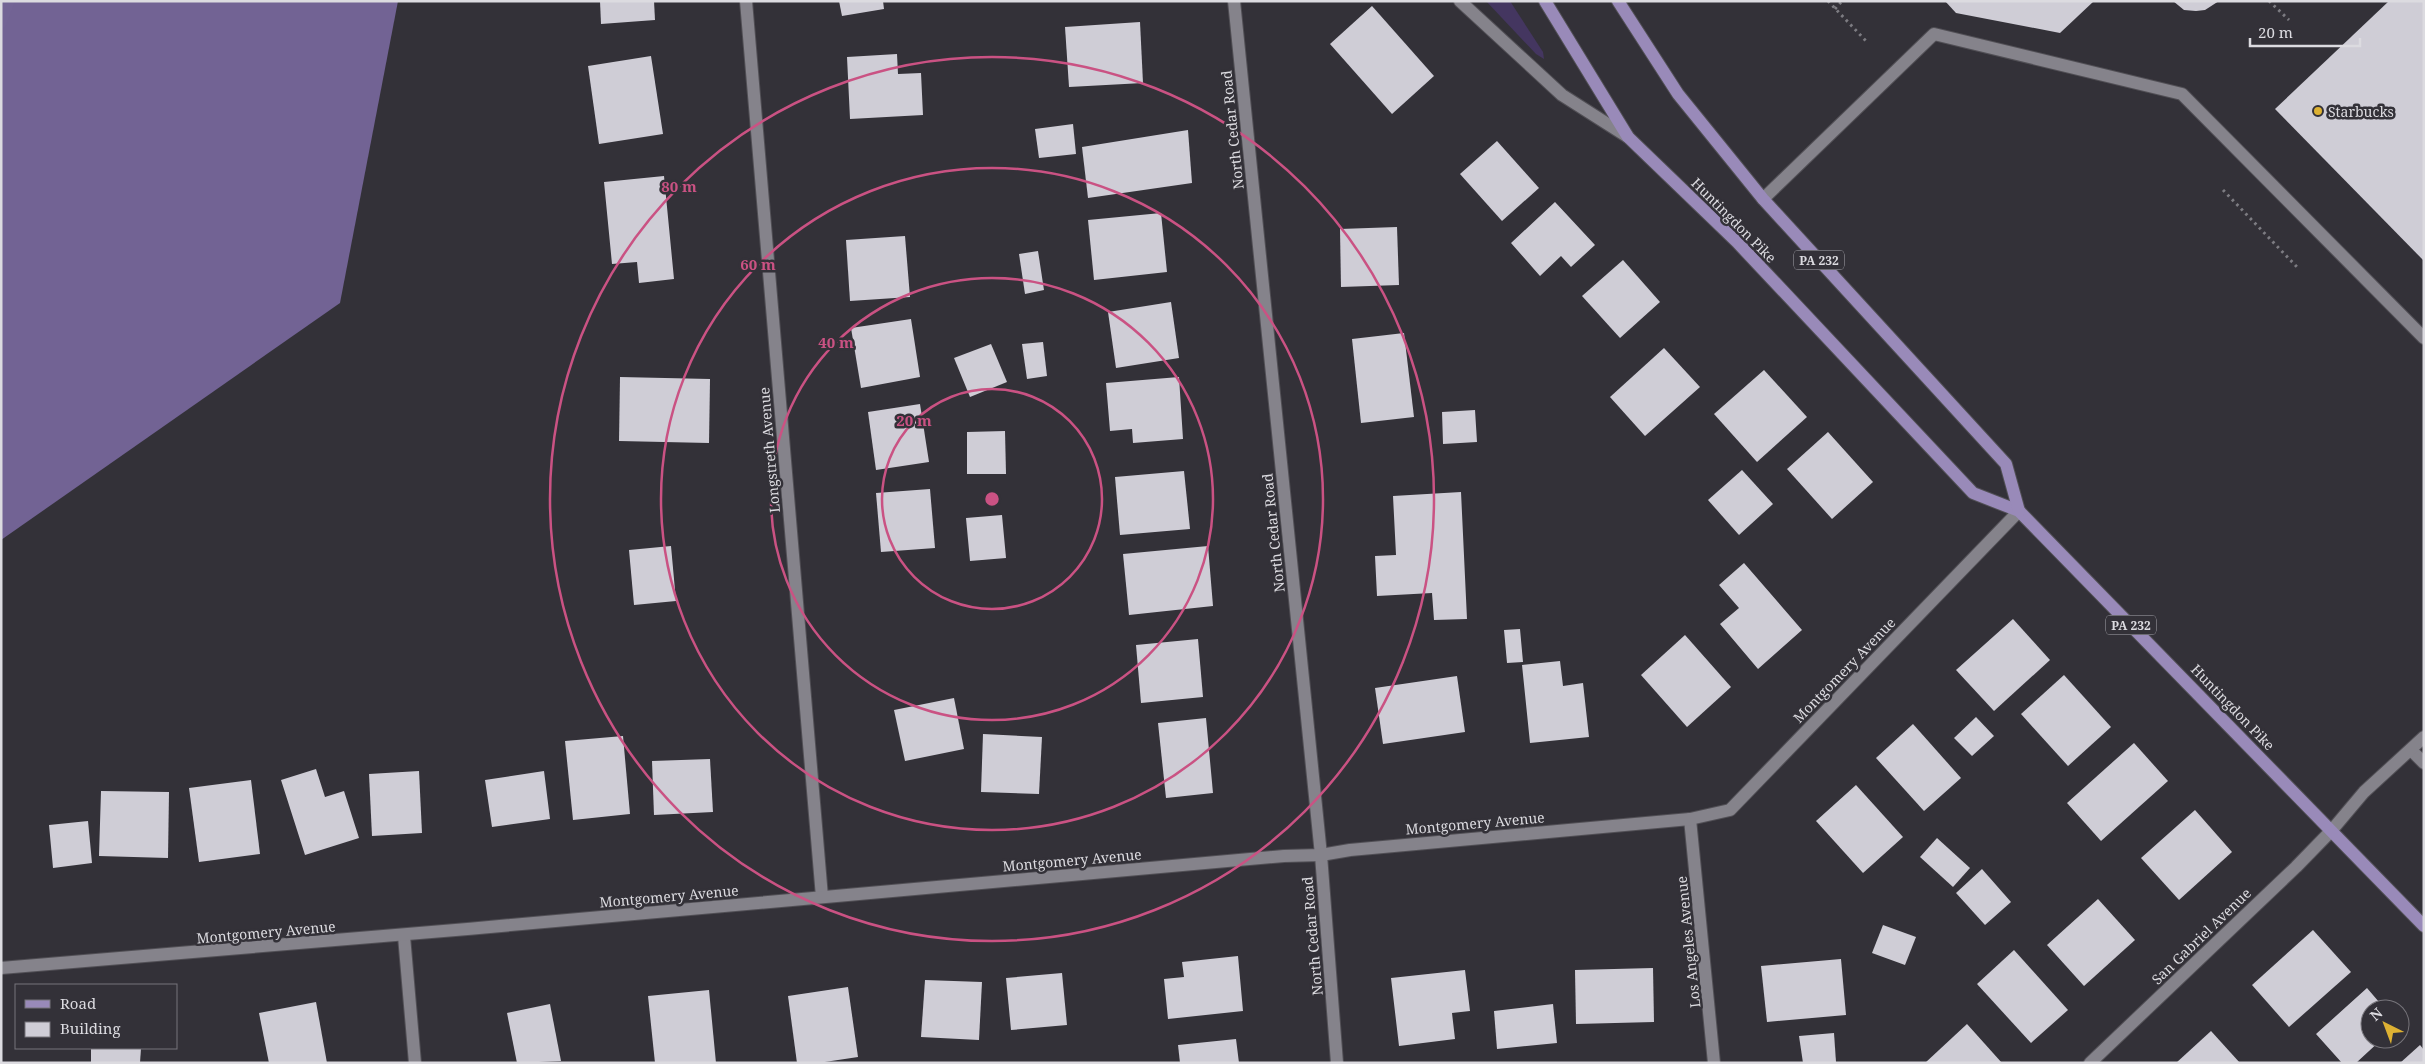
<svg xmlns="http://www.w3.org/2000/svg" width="2425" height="1064" viewBox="0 0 2425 1064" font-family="'Noto Serif',serif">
	<rect width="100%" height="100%" fill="#333138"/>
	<polygon fill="#443660" points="1486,1 1510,1 1543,52 1544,59 1536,54"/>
	<polygon fill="#726394" points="1,1 398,1 340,303 1,540"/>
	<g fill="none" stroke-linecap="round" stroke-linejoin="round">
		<polyline stroke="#736495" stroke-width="11" points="1,23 9,1"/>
	</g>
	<g fill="#cfcdd6">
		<polygon points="600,1 654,1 655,20 601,24"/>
		<polygon points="839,1 883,1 884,9 842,16"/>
		<polygon points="1945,1 2094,1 2060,33 1956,13"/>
		<polygon points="2173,1 2219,1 2205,10 2196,11 2184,10"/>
		<polygon points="2389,1 2424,1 2424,261 2275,109"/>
		<polygon points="1372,6 1434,76 1392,114 1330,44"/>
		<polygon points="1140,22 1143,83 1069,87 1065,27"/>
		<polygon points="897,54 898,74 921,73 923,115 850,119 847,57"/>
		<polygon points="651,56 663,134 599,144 588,66"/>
		<polygon points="1073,124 1076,154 1039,158 1035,129"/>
		<polygon points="1188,130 1192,183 1088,198 1082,147"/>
		<polygon points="1497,141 1539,188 1502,221 1460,174"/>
		<polygon points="664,176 674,279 639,283 637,262 612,264 604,182"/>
		<polygon points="1555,202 1595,245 1571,267 1561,256 1540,276 1511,243"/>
		<polygon points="1161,213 1167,272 1094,280 1088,220"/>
		<polygon points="1397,227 1399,285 1341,287 1340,229"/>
		<polygon points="905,236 910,297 850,301 846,240"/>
		<polygon points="1038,251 1044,290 1025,294 1019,254"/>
		<polygon points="1623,260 1660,302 1620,338 1582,296"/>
		<polygon points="1171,302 1179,358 1116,368 1108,312"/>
		<polygon points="911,319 920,377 861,388 851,328"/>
		<polygon points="1404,333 1414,417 1361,423 1352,339"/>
		<polygon points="1043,342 1047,376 1027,379 1022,344"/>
		<polygon points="991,344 1007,382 970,397 954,358"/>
		<polygon points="1664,348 1700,387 1645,436 1610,397"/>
		<polygon points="1764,370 1807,417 1757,462 1714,414"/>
		<polygon points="620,377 710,379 709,443 619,441"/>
		<polygon points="1179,377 1183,439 1133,443 1132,429 1110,431 1106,383"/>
		<polygon points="920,404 929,462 876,470 868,412"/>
		<polygon points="1475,410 1477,442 1443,444 1442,412"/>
		<polygon points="1005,431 1006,474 967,474 967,432"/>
		<polygon points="1828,432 1873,482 1832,519 1787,469"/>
		<polygon points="1742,470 1773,504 1739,535 1708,500"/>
		<polygon points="1184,471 1190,529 1120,535 1115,477"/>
		<polygon points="930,489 935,548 881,552 876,493"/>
		<polygon points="1461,492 1467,619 1434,620 1432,593 1377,596 1375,556 1396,555 1393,496"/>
		<polygon points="1002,515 1006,558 970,561 966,518"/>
		<polygon points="671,546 676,601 634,605 629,550"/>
		<polygon points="1208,546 1213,606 1129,615 1123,554"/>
		<polygon points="1744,563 1802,630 1758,669 1720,624 1739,608 1719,585"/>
		<polygon points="2013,619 2050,660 1994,711 1956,670"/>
		<polygon points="1520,629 1523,662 1507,663 1504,630"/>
		<polygon points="1685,635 1731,687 1687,727 1641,675"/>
		<polygon points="1198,639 1203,697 1141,703 1136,645"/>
		<polygon points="1560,661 1563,686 1583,683 1589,737 1530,743 1522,665"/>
		<polygon points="2064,675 2111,727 2068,766 2021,714"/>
		<polygon points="1457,676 1465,732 1383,744 1375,688"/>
		<polygon points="954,698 964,749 905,761 894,710"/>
		<polygon points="1976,717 1994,736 1972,756 1954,738"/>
		<polygon points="1206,718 1213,793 1166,798 1158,723"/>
		<polygon points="1913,724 1961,778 1924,811 1876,758"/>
		<polygon points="983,734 1042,737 1039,794 981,792"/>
		<polygon points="623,736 630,814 573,820 565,741"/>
		<polygon points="2134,743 2168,781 2101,841 2067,803"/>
		<polygon points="710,759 713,812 654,815 652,761"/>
		<polygon points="316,769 325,797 344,791 359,838 305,855 281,780"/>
		<polygon points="419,771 422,833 372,836 369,774"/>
		<polygon points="544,771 550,819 492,827 485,780"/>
		<polygon points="251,780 260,854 199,862 189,788"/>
		<polygon points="1856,785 1903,837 1863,873 1816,821"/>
		<polygon points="101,791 169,792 168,858 99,856"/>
		<polygon points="2195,810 2232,852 2179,900 2141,858"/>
		<polygon points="88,821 92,863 53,868 49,825"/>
		<polygon points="1937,838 1970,868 1953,887 1920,857"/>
		<polygon points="1982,869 2011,902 1985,925 1956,893"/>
		<polygon points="2098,899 2135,940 2084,986 2047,945"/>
		<polygon points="1883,925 1916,937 1905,965 1872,953"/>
		<polygon points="2313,930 2351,972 2289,1027 2252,985"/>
		<polygon points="2014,950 2068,1010 2031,1043 1977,984"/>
		<polygon points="1238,956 1243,1011 1168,1019 1164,979 1184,977 1182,962"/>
		<polygon points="1841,959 1846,1015 1767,1022 1761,966"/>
		<polygon points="1653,968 1654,1022 1576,1024 1575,970"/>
		<polygon points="1465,970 1470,1011 1452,1013 1455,1039 1399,1046 1391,978"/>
		<polygon points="1062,973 1067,1025 1011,1030 1006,978"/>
		<polygon points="925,980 982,982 979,1040 921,1037"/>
		<polygon points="848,987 858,1057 818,1063 797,1063 788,996"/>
		<polygon points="2367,988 2385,1009 2370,1009 2370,1039 2382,1039 2356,1063 2342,1063 2316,1034"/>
		<polygon points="709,990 716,1063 655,1063 648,996"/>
		<polygon points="316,1002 327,1063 269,1063 259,1013"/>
		<polygon points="550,1004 561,1061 517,1063 507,1013"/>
		<polygon points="1553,1004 1557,1043 1497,1049 1494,1011"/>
		<polygon points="1967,1024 2002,1063 1925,1063"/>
		<polygon points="2211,1031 2240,1063 2176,1063"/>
		<polygon points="1834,1033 1836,1062 1803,1063 1799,1036"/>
		<polygon points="1236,1039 1239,1063 1180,1063 1178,1045"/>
		<polygon points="2420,1045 2424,1050 2424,1063 2400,1063"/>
		<polygon points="91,1048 141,1048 140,1063 91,1063"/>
	</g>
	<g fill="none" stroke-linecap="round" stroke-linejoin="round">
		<g stroke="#514f55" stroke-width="14">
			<g id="minor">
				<polyline points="746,1 822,897"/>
				<polyline points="1234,1 1321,855 1337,1063"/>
				<polyline points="1460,1 1562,95 1628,137"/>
				<polyline points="1763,199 1934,34 2182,94 2424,338"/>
				<polyline points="2411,750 2424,763"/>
				<polyline points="1690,819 1714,1063"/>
				<polyline points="404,936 415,1063"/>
				<path d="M1 968C429 934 856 894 1284 856L1321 855 1350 850 1690 819 1730 810 2019 511"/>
				<polyline points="2090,1063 2296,867 2332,830 2364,792 2424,737"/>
			</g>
		</g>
		<g stroke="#514f55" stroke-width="14">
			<g id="major">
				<polyline points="1545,1 1628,137 1737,242 1973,493 2019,511 2424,926"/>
				<polyline points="1618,1 1678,94 1763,199 2006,464 2019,511"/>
			</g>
		</g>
		<g stroke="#7d7c82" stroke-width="3" stroke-dasharray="2.5 4" stroke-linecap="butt">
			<polyline points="1828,1 1867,42"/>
			<polyline points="2269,1 2289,20"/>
			<polyline points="1835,9 1842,1"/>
			<polyline points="2223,190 2297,267"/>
		</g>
		<use href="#minor" stroke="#85838b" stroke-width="12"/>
		<use href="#major" stroke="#998ab9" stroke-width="12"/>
	</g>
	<g fill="none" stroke="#ca5283" stroke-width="2.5">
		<circle cx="992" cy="499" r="110"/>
		<circle cx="992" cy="499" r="221"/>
		<circle cx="992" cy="499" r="331"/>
		<circle cx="992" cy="499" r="442"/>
	</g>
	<circle fill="#ddb133" stroke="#333138" stroke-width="2" cx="2318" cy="111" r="5"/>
	<g text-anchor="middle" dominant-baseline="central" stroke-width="5" stroke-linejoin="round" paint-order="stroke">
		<g fill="#333138" stroke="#a9a8ae" stroke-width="1">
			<rect x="1794" y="250.5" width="50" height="19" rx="4"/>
			<rect x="2106" y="615.5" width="50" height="19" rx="4"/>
		</g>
		<g font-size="12" font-weight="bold" fill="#dcdbe0">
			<text x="1819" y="260">PA 232</text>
			<text x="2131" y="625">PA 232</text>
		</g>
		<g font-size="14" fill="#dcdbe0" stroke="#333138" text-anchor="start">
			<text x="2328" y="111">Starbucks</text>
		</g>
		<g font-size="14" fill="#dcdbe0" stroke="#333138">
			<text transform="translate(1232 130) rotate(-96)">North Cedar Road</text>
			<text transform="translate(1734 220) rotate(45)">Huntingdon Pike</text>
			<text transform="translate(769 450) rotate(-95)">Longstreth Avenue</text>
			<text transform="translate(1273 533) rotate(-96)">North Cedar Road</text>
			<text transform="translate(1844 670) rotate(-46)">Montgomery Avenue</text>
			<text transform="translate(2233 707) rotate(46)">Huntingdon Pike</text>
			<text transform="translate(1475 823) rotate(-5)">Montgomery Avenue</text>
			<text transform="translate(1072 860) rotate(-5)">Montgomery Avenue</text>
			<text transform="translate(669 896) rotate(-5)">Montgomery Avenue</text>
			<text transform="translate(266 932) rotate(-5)">Montgomery Avenue</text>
			<text transform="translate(1312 936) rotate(-95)">North Cedar Road</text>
			<text transform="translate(2201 936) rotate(-44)">San Gabriel Avenue</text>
			<text transform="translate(1688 942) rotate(-96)">Los Angeles Avenue</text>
		</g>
	</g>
	<circle cx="992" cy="499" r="8" fill="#ca5283" stroke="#333138" stroke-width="2.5"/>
	<g font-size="15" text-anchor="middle" font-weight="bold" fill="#ca5283" stroke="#333138" stroke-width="5" stroke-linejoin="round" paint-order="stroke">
		<text x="679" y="192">80 m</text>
		<text x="758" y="270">60 m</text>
		<text x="836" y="348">40 m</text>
		<text x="914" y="426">20 m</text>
	</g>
	<rect width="2425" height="1064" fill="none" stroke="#dcdbe0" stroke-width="5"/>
	<rect x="15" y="984" width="162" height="65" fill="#333138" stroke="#77757b"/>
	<rect x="25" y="1000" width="25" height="8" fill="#998ab9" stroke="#77757b"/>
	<text x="60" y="1009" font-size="15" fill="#dcdbe0">Road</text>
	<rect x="25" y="1022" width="25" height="15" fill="#cfcdd6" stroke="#77757b"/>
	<text x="60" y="1034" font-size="15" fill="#dcdbe0">Building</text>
	<g transform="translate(2385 1024) rotate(318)"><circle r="24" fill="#333138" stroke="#77757b"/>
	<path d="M0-4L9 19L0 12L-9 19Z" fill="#ddb133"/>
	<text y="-8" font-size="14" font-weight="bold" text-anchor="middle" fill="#dcdbe0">N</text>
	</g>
	<path d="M2250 38v8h110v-8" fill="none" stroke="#dcdbe0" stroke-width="2.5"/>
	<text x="2258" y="38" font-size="15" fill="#dcdbe0" stroke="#333138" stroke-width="4" paint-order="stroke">20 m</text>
</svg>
